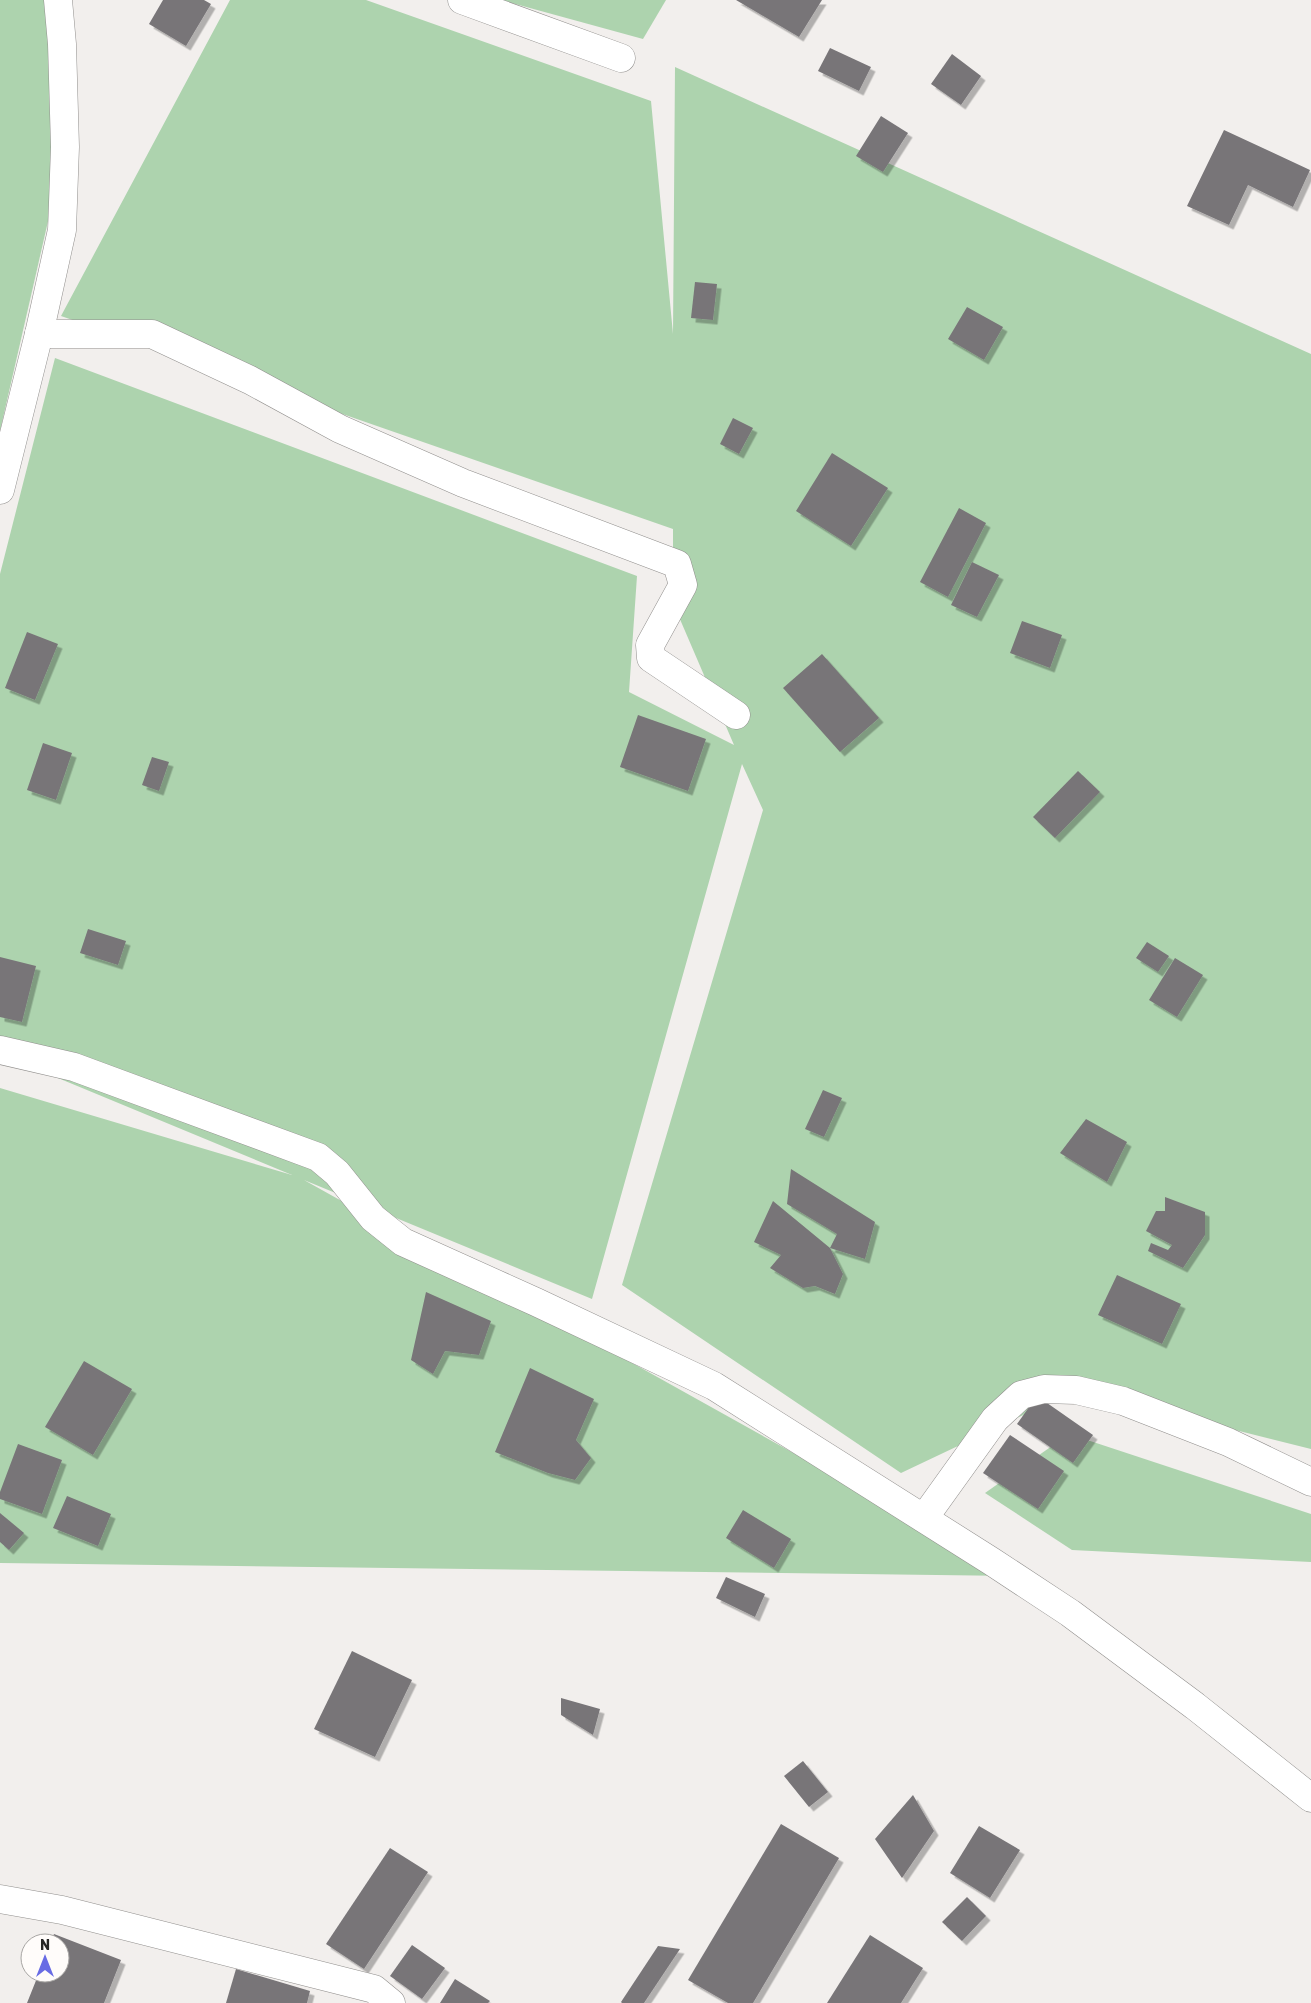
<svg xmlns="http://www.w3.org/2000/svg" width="1311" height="2003" viewBox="0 0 1311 2003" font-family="Rubik,sans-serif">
	<defs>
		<filter id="shadow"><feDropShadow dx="4.5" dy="4.5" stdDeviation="0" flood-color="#0004"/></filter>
	</defs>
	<rect width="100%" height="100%" fill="#f2efed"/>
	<g fill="#add3ae">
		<polygon points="0,0 46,0 65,147 0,431"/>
		<polygon points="230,0 366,0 651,101 673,334 675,67 1311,354 1311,1449 1076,1390 901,1473 622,1285 763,810 742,764 592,1299 304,1180 1014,1576 0,1563 0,1088 292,1175 0,1054 0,574 55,358 637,576 629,692 734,745 673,603 673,529 61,316"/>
		<polygon points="501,0 666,0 643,39"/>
		<polygon points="1069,1434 1311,1514 1311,1562 1072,1550 985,1493"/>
	</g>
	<g fill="#787578" filter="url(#shadow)">
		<polygon points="163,0 204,0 211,4 186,46 149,24"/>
		<polygon points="736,0 822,0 799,37"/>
		<polygon points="830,48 871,67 859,91 818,71"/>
		<polygon points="952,54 981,76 961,105 931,84"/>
		<polygon points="881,116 908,133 883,172 856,156"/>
		<polygon points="1224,130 1310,170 1293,207 1248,185 1229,225 1187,206"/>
		<polygon points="695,282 717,284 713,320 691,318"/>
		<polygon points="967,307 1003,327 984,360 948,339"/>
		<polygon points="733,418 753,428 739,454 720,444"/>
		<polygon points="832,453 888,488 851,546 796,511"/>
		<polygon points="959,508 986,523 948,597 920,582"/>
		<polygon points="972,562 999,575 977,617 951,605"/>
		<polygon points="1022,621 1062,635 1050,668 1010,653"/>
		<polygon points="27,632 58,644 35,700 5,688"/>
		<polygon points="822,654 879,718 840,752 783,688"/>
		<polygon points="638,715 706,739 688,791 620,767"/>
		<polygon points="43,743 72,753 56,800 27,790"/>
		<polygon points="152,757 169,762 159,791 142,785"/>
		<polygon points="1078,771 1100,792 1055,838 1033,817"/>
		<polygon points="88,929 126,941 118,965 80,953"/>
		<polygon points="1147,942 1169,956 1158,972 1136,958"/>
		<polygon points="0,957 36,966 22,1022 0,1017"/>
		<polygon points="1175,958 1203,975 1177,1017 1149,1000"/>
		<polygon points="823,1090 842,1098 824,1137 805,1129"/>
		<polygon points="1086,1119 1127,1142 1107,1182 1060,1153"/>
		<polygon points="791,1169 875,1222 865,1259 830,1248 843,1274 835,1294 815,1286 803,1288 770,1268 781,1255 754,1242 773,1201 830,1248 837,1234 787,1204"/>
		<polygon points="1165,1197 1205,1212 1205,1235 1183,1268 1148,1251 1151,1243 1168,1250 1172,1245 1146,1231 1156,1211 1165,1211"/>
		<polygon points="1117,1275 1181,1304 1162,1344 1098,1315"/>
		<polygon points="426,1292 491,1321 479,1355 445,1351 433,1374 411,1360"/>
		<polygon points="84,1361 132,1389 93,1455 45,1427"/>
		<polygon points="530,1368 594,1399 576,1440 591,1458 575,1480 548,1473 495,1452"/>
		<polygon points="1037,1396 1093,1435 1073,1463 1017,1424"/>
		<polygon points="1010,1435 1064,1471 1038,1509 983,1473"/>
		<polygon points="18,1444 62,1460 42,1514 0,1499 0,1492"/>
		<polygon points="67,1496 111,1514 98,1546 53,1528"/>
		<polygon points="743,1510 791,1539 774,1568 726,1538"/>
		<polygon points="0,1513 24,1533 9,1550 0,1542"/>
		<polygon points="726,1577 765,1594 755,1617 716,1598"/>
		<polygon points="352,1651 412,1680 375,1757 314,1729"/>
		<polygon points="561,1698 600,1709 593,1735 561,1715"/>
		<polygon points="803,1761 828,1792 809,1807 784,1776"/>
		<polygon points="913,1795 934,1831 902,1878 875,1839"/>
		<polygon points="781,1824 839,1858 753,2003 728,2003 688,1980"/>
		<polygon points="979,1826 1020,1850 990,1898 950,1873"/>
		<polygon points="390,1848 428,1872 364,1969 326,1944"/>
		<polygon points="967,1897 986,1916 962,1941 942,1922"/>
		<polygon points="54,1934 121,1960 104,2003 27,2003 39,1973 60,1973 60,1943 50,1943"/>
		<polygon points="870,1935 923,1968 901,2003 827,2003"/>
		<polygon points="412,1945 445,1968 422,1999 390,1976"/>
		<polygon points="658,1946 680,1949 644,2003 622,2003 621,2002"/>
		<polygon points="236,1969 310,1991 307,2003 226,2003"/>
		<polygon points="455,1979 490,2001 488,2003 440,2003"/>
	</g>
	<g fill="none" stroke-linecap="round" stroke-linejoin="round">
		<g stroke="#918f8d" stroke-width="29">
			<g id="minor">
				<polyline points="462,0 621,58"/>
				<polyline points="39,334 152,334 250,380 340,429 463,483 677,564 683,585 650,645 651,658 736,715"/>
				<polyline points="0,490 39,334 62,230 65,147 62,44 58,0"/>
				<polyline points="0,1050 74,1067 318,1157 337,1173 373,1218 403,1242 536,1302 714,1386 991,1561 1070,1613 1195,1706 1311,1798"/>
				<polyline points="924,1518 995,1419 1021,1395 1044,1389 1076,1390 1123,1401 1228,1442 1311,1482"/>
				<polyline points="0,1899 62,1910 374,1989 391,2003"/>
			</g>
		</g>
		<use href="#minor" stroke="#fff" stroke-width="28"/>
	</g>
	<g transform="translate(45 1958)"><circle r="24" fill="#fffcfa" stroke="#a8a6a4"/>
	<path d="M0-4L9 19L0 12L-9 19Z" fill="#686be4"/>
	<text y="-8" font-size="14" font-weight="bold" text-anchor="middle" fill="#262524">N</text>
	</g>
</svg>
